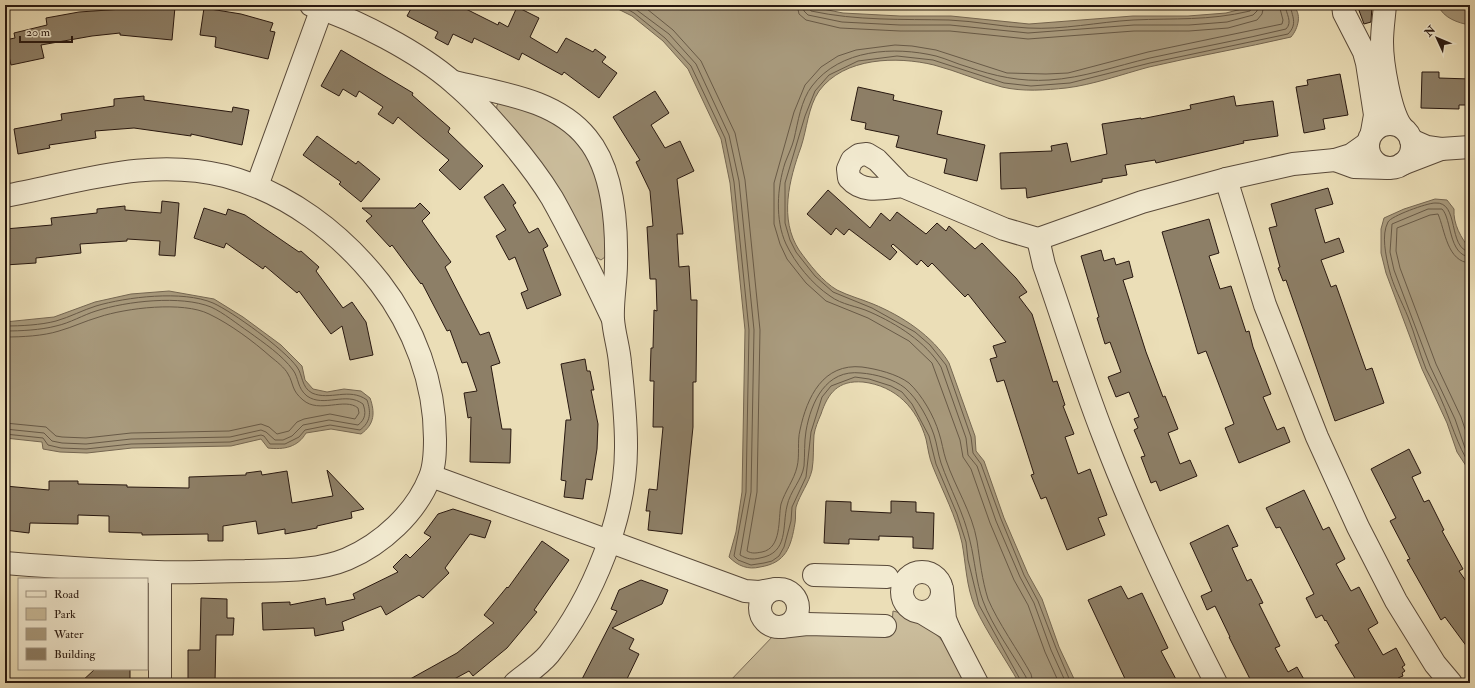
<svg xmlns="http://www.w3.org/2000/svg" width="1475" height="688" viewBox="0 0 1475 688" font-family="'IM FELL Double Pica',serif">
	<rect width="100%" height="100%" fill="#ebdeb7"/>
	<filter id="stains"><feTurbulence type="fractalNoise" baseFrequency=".005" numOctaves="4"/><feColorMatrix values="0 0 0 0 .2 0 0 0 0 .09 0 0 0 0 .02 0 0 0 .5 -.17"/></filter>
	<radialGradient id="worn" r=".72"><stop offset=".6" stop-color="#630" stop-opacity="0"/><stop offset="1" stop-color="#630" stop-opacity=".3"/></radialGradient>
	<g fill="#cabc9b" stroke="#796a56">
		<polygon points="502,100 557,123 574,137 598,171 610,247 605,257 601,260 594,256 496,114 497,105"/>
		<path d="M893 611C934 620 950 649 970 683H728L775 634 891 635Z"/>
	</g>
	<g fill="#a99b7e" stroke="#756752">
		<path d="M610 5H803L843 13 900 16H951L1029 24 1133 16H1188L1226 13 1257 5H1292C1303 13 1298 29 1291 37 1244 48 1196 56 1149 67 1123 74 1092 85 1066 88 1046 90 1023 92 1002 87 979 81 957 71 934 65 897 56 844 57 819 91 808 107 807 129 801 147 789 180 779 219 799 250 809 264 823 282 837 290 849 296 861 299 873 304 902 316 933 336 949 363L975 436 976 451 984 461 1004 518 1028 574 1042 599 1059 647 1076 683H1019C1005 658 987 633 975 607 966 586 966 564 962 543 956 516 943 492 933 467 929 458 928 448 926 439 917 408 896 386 863 382 838 380 828 393 821 414 818 421 815 428 814 435 813 447 814 459 812 470 809 483 800 494 796 507 795 512 796 518 795 523 791 547 786 563 760 567 748 570 738 566 729 557L736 532 742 492 745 330 730 183 721 139 688 69 663 41 632 16Z"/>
		<path d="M1438 5H1470V25C1458 23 1443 18 1438 5Z"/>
		<path d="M1435 199 1447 200 1454 209C1453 224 1461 238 1470 249V472L1457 452 1447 423 1422 369 1386 273 1381 253V229L1384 218 1404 209Z"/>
		<path d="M169 291 214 299 243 317 281 345 302 366 305 380 313 389 327 392 344 389 361 391 370 398C375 412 375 424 361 434L331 429 306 433C298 447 284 450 268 448L261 439 231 446 132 448 87 453 60 452 43 449 42 442 5 438V322L54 317 95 302 131 294Z"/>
	</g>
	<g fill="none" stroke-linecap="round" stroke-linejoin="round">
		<g stroke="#685a47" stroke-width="1">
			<polyline points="620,5 634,13 665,38 691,66 725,138 734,182 749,330 746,492 734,556 738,560 751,565 764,563 772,561 779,556 784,547 791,521 792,507 806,477 811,432 822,397 831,386 855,377 869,379 891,386 902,392 912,404 929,436 936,464 957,514 966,542 968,560 979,605 1022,683"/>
			<path d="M630 5 669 34 696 64 729 135 739 181 754 330 751 492 740 555C747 559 752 560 760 558 789 553 782 526 787 506 790 491 802 480 804 466 805 454 804 443 806 431 811 402 826 369 861 373 875 374 894 379 905 388 918 399 929 420 934 435 937 444 938 454 941 463 950 489 964 513 970 541 975 561 976 582 983 601 992 626 1013 654 1026 677L1027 683"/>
			<path d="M642 5 673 30 701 61 735 133 745 180 760 330 757 492 747 551C752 554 756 553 762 552 782 548 778 519 781 504 785 491 794 480 797 467 800 455 797 442 800 430 807 397 823 363 862 367 877 369 897 374 909 383 922 395 934 416 939 433 942 442 943 451 946 460 955 487 972 512 977 541 980 561 982 580 988 599 997 621 1019 652 1031 674L1033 683"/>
			<polyline points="797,5 799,14 806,20 840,28 900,31 950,31 1028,39 1134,31 1189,31 1228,28 1257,20 1262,14 1264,5"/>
			<polyline points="803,5 804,11 808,15 842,22 900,25 950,25 1028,33 1134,25 1189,25 1227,22 1253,15 1257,11 1258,5"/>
			<path d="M808 5 811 11C857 21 903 19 949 20 976 21 1002 27 1028 28 1063 30 1098 22 1133 20 1175 18 1208 21 1250 11L1253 5"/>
			<path d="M1470 252C1447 249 1460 201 1435 203 1427 203 1391 216 1388 222 1381 235 1386 256 1389 269 1393 286 1402 302 1408 317 1415 334 1419 352 1426 369 1431 379 1437 389 1441 399 1451 421 1457 445 1470 465"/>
			<path d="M1470 257C1448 255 1452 219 1442 209H1428L1392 224 1390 252 1394 270 1430 366 1455 419 1465 448 1470 456"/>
			<path d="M1470 263C1447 262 1445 230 1438 214L1430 215 1397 228 1396 251 1400 268 1436 364 1461 417 1470 444"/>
			<path d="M5 326C21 326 41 325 56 321 70 317 83 310 96 306 126 297 183 290 213 303 233 312 284 349 297 367 303 375 301 387 312 393 330 401 349 387 367 400 371 412 371 422 360 430L330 425 305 430 299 437 285 444H270L264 436 261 435 230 442 131 444 86 449 61 448 48 445 43 438 5 434"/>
			<path d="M5 331C21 331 41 330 56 326 70 323 83 315 96 311 127 301 181 295 211 307 224 313 237 324 249 332 264 343 282 355 293 370 299 378 297 388 307 396 324 408 346 391 363 404 366 412 366 419 358 425L329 420 303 425 292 436 283 440H275L266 432 261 430 230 437 131 439 86 444 62 443 52 441 44 433 5 429"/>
			<path d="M5 337C22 337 43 336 59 331 73 327 85 321 99 317 126 308 183 301 209 314 230 324 253 341 271 357 276 361 285 368 288 374 294 384 291 390 303 400 319 414 345 397 358 408L359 413 355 419 330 414 304 419 297 422 289 431 277 434 269 427 261 424 229 431 131 433 86 438 62 437 56 436 46 427 5 423"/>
			<polyline points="1059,683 1045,652 1028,605 1014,580 990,523 971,469 963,457 960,440 932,363 909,341 868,318 826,301 806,283 787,259 780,244 774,224 774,183 794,112 805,85 821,67 838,56 856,50 895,45 912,46 936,50 1007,73 1046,74 1068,73 1148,52 1282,24 1283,20 1279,5"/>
			<path d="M1066 683 1051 650 1034 603 1020 577 996 521 977 466 968 455 966 438 941 367C926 342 897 324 870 312 857 306 842 305 830 296 812 284 795 263 786 244 775 220 777 188 785 163 788 155 792 147 794 139 798 122 801 100 812 86 840 49 894 46 936 56 947 59 957 64 968 67 994 76 1021 82 1049 80 1083 78 1116 66 1150 58 1195 48 1241 40 1286 29 1293 22 1286 14 1285 5"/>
			<path d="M1071 683 1056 648 1038 601 1024 575 1001 519 981 464 973 453 971 437 946 365 930 345 915 332 872 308 833 292 815 276 796 252 790 240 785 223V183L805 116 815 91 829 75 858 61 897 56 933 60 1004 83 1031 86 1070 83 1150 63 1288 34C1298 24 1292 16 1290 5"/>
		</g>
	</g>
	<g fill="#8d7f67" stroke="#281810">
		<polygon points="152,5 175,7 172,40 120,35 120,33 92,36 41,45 44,58 11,65 5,40 15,38 14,33 47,25 46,18 79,12 152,7"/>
		<polygon points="413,5 458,5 498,25 499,22 508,27 517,7 539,18 530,37 557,53 566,38 593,52 595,49 606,57 602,62 617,73 599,98 564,72 562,75 522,53 519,60 474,38 472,43 453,34 448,45 435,38 438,32 407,16"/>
		<polygon points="1357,5 1372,5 1371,22 1364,24"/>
		<polygon points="204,8 241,14 273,23 270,31 275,32 268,59 215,47 216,37 200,35"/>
		<polygon points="341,50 413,93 412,95 450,128 448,132 483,166 460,190 439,170 449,160 398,117 393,124 378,114 383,107 359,91 356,97 343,89 339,96 321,86"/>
		<polygon points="1422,72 1439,72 1439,78 1470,79 1470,105 1459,105 1459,109 1421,108"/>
		<polygon points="1340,74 1348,115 1323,119 1325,129 1304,133 1296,87 1308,85 1307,80"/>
		<polygon points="858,87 894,95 893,100 942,111 937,134 985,145 977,181 944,173 947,159 896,147 899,136 865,129 866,123 851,120"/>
		<polygon points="655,91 669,113 651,125 665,148 680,141 694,171 677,179 683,234 677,234 679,267 689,266 691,300 697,300 696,382 693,382 693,427 682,534 648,530 650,511 646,511 649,489 657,490 663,427 653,427 654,381 650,381 651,348 653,348 654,310 657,311 656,279 650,279 647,227 653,226 650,191 636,162 640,160 613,117"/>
		<polygon points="144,96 144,100 232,112 233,107 249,110 242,145 191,134 191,136 134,128 95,131 96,138 49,145 50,148 18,154 14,129 62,120 61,114 114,106 114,99"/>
		<polygon points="1234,96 1236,106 1273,101 1278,136 1243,141 1244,143 1156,163 1155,160 1125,165 1127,175 1102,179 1102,182 1027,198 1026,188 1001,189 1000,153 1052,151 1051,146 1067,143 1071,162 1107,154 1102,124 1141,118 1141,119 1191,109 1190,105"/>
		<polygon points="317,136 356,164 358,161 380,179 361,202 339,184 341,182 303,155"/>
		<polygon points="503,184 516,203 513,205 529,233 538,228 548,246 543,249 561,295 527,309 521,293 528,290 515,257 509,260 496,236 506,230 484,197"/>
		<polygon points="1328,188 1333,204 1315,209 1325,243 1339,238 1344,252 1321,260 1331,287 1336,285 1366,370 1372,368 1384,403 1335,421 1286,280 1283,281 1278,268 1280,267 1269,228 1277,226 1271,204"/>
		<polygon points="828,190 870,228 881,213 890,221 897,212 926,234 937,223 946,231 949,226 975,249 982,243 1016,278 1027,292 1019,297 1032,314 1053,382 1057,381 1065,405 1063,406 1074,434 1065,437 1078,474 1090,469 1107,515 1098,518 1105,535 1067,550 1046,497 1041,499 1031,475 1034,474 1004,380 997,382 990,359 997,357 993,346 1006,342 968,294 965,297 932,263 928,267 921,260 917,265 893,244 891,246 897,252 890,260 849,229 844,235 836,228 831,235 807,214"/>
		<polygon points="162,201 179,203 175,256 159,255 160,241 127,239 127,241 80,244 81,253 36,258 36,263 5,265 5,229 52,225 51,218 97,213 97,209 125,206 125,210 161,213"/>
		<polygon points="420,203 430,213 422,221 451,262 445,267 480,335 489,332 500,363 491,366 502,429 511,429 510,463 470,462 471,417 468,418 464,393 477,391 467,362 462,363 450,330 447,331 422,283 421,284 392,245 390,247 366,221 372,216 362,208 415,208"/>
		<polygon points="204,208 226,215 228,209 245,215 299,252 301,251 319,267 316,271 343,308 352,302 366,322 373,355 350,360 342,326 331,334 299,291 297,293 265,266 263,269 226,243 224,248 194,238"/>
		<polygon points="1209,219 1219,253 1209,256 1220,289 1231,286 1246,332 1249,331 1253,347 1271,394 1263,397 1277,430 1284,427 1290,442 1239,463 1225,428 1234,424 1206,351 1198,354 1162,232"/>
		<polygon points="1101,250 1104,261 1114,258 1116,265 1129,261 1133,277 1123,280 1146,352 1163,397 1165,396 1178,429 1168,433 1180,464 1190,460 1197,476 1160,491 1156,481 1151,483 1141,457 1145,456 1134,430 1138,428 1134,419 1139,417 1129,392 1116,397 1108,377 1121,372 1110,342 1105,344 1097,318 1099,317 1081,256"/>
		<polygon points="585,359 587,371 590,371 594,390 591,390 598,424 597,449 592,480 586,479 583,499 564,497 566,481 561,480 566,420 571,420 561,364"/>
		<polygon points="1409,449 1421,473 1412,477 1424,502 1429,500 1444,530 1442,531 1463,569 1459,571 1470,587 1470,651 1445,617 1441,620 1407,560 1410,559 1390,521 1396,518 1371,469"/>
		<polygon points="327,470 364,509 351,512 352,518 317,526 317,528 285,534 285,529 258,534 256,521 223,526 223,541 208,541 208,534 142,535 142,533 109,532 109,516 78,515 78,524 30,523 29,533 5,530 5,486 49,490 49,481 78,481 78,484 127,485 127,487 189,488 189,477 246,475 246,473 261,471 262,475 287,471 292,503 333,496"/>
		<polygon points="1304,490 1323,530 1329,527 1345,559 1336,564 1351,591 1359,587 1378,623 1368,629 1383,655 1396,648 1405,665 1402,667 1405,671 1402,673 1403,676 1398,678 1401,683 1358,683 1335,645 1339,643 1326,620 1325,621 1322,615 1316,618 1306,598 1314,594 1280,527 1276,528 1266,508"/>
		<polygon points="826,501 851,502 851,511 891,513 891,501 916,502 916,512 934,513 933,549 913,548 913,537 879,536 879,540 849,539 849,544 824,543"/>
		<polygon points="453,509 491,521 485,538 470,534 445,568 449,573 423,598 419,595 386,615 381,606 342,622 344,630 315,636 314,628 263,630 262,603 290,602 290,605 325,598 326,605 355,599 353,594 398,572 393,567 406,554 410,558 431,537 424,533 438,514"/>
		<polygon points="1228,525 1238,546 1232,548 1247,581 1251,579 1263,603 1259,604 1280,646 1275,648 1288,672 1297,667 1306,683 1252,683 1229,637 1230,637 1215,606 1207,610 1201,596 1212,591 1190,543"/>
		<polygon points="542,541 569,560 534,610 537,612 507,648 473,676 469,671 447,683 403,683 457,653 494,623 484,615 507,587 508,588"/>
		<polygon points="641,580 668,590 662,604 612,628 634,639 629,649 639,654 625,683 580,683 617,611 611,609 619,590"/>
		<polygon points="1121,586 1128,599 1142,593 1168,648 1161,651 1178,683 1127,683 1088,600"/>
		<polygon points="201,598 227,599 227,618 234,618 233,635 216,635 215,683 188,683 188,650 200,650"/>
		<polygon points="95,669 130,669 130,683 80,683"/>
	</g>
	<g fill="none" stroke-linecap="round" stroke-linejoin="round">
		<g stroke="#594a3a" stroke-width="24">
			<g id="minor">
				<path d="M311 5C355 19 419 52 454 83 486 110 530 162 552 198 574 237 593 277 612 317"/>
				<polyline points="1343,5 1344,13 1364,52 1367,63 1375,115 1372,132"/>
				<path d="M1385 5C1384 17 1382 30 1382 42 1382 63 1390 110 1401 126"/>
				<path d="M454 82C499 93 556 99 587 138 613 169 617 224 616 264 616 282 612 301 613 319 614 334 619 348 620 363 623 390 626 417 626 444 627 516 593 598 549 654 540 665 526 674 515 683"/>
				<circle cx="1390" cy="146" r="22"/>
				<polyline points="1368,143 1351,155 1335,160 1354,167 1388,168"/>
				<polyline points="1441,149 1470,147"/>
				<polyline points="1402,164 1441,149 1427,147 1411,140"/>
				<polyline points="1226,179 1265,305 1317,437 1358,527 1396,601 1435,664 1451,683"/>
				<polyline points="257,186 322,8"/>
				<path d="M902 186C883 188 863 194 849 178L848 169 852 160 859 155 867 154 877 160 902 186 1004 229 1038 239 1142 202 1226 179 1293 164 1335 160"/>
				<path d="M5 196C80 182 148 157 225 176 287 192 341 233 380 283 414 327 435 383 435 439 435 451 435 465 430 477 416 513 382 544 347 559 316 572 278 570 245 571 216 571 186 573 157 572 107 571 56 567 5 563"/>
				<path d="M1038 239 1044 265C1064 322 1082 381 1104 437 1136 521 1175 603 1216 683"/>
				<polyline points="431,476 745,591 759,592 775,589"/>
				<circle cx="922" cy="592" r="20"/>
				<polyline points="160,573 160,683"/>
				<polyline points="814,575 887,577"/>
				<circle cx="779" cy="608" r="19"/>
				<polyline points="921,612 949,629 945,619 942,589"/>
				<polyline points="781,627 807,624 885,626"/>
				<polyline points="949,629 977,683"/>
			</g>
		</g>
		<use href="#minor" stroke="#f2ead0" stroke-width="22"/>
	</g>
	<rect width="1475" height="688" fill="none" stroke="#ebdeb7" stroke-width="20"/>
	<rect x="6" y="6" width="1463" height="676" fill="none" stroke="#281810" stroke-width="2"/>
	<rect x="10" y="10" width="1455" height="668" fill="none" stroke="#281810"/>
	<rect x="18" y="578" width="130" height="92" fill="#f2ead0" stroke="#a19683"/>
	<rect x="26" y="591" width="20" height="6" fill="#f2ead0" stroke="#a19683"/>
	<text x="54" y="598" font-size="12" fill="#281810">Road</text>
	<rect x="26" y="608" width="20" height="12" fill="#cabc9b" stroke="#a19683"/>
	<text x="54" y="618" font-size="12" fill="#281810">Park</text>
	<rect x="26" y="628" width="20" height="12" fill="#a99b7e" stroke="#a19683"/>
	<text x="54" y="638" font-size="12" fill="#281810">Water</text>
	<rect x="26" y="648" width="20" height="12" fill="#8d7f67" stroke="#a19683"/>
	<text x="54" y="658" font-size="12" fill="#281810">Building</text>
	<g transform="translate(1437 38) rotate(314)" stroke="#f2ead0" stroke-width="3" paint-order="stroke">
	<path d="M0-3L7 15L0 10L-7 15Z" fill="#281810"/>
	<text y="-6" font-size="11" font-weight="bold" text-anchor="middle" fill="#281810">N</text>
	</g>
	<path d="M20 36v6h52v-6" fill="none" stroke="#281810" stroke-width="2"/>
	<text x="26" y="36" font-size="12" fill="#281810" stroke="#f2ead0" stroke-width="3" paint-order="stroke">20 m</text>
	<rect width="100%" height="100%" filter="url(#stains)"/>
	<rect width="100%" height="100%" fill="url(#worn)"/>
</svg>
